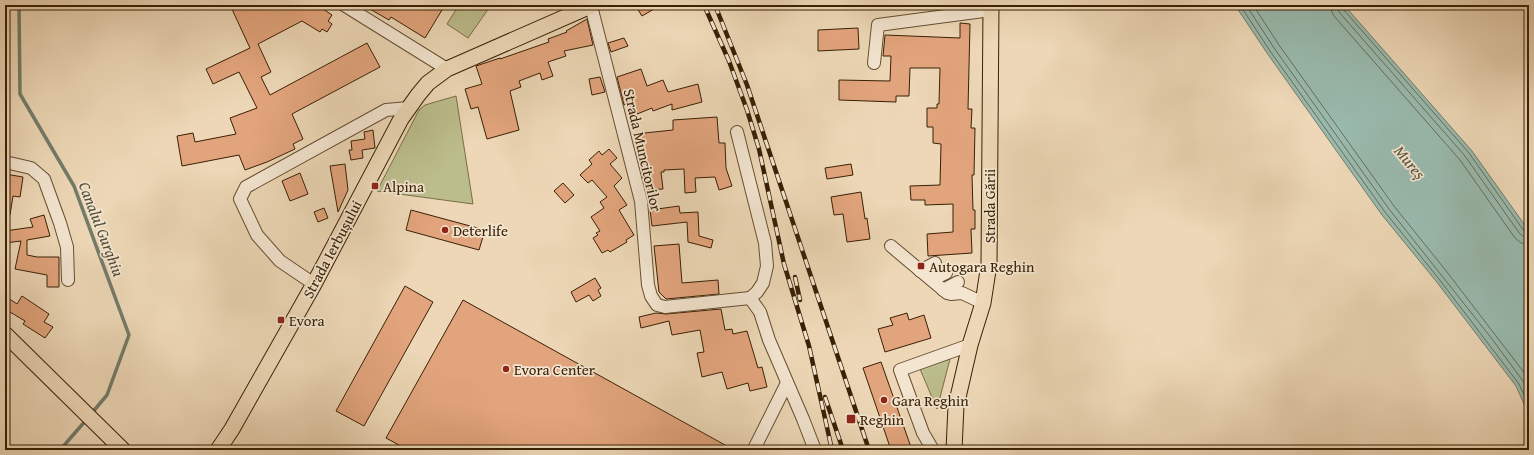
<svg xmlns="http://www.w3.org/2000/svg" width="1534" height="455" viewBox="0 0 1534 455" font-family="'Gentium Book Plus',serif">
	<rect width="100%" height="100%" fill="#edd7b6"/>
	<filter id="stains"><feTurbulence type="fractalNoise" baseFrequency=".005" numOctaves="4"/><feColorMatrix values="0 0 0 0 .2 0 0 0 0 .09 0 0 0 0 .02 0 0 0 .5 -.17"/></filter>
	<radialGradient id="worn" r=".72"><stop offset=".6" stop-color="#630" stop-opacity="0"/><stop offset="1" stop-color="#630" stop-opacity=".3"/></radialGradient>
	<g fill="#bcbd8c" stroke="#7a6e48">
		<polygon points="459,5 491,5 468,38 447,24"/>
		<polygon points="456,96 473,204 377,191 419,110 425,105"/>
		<polygon points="950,359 937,409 920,369"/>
	</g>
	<polygon fill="#99baae" stroke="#737c6a" points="1235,5 1344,5 1472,151 1529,231 1529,415 1516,386 1436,281 1382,215 1267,53"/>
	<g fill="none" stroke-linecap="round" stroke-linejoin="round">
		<g stroke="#696d5a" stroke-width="1">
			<polyline points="1240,5 1270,51 1385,212 1439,279 1519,384 1529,406"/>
			<polyline points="1246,5 1274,48 1389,209 1492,339 1523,381 1529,393"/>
			<polyline points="1253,5 1279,45 1394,206 1447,272 1529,379"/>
			<polyline points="1331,5 1331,10 1334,16 1460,160 1515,238 1521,243 1529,244"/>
			<polyline points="1337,5 1339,12 1465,156 1520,234 1524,237 1529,238"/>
			<polyline points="1342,5 1343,9 1469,153 1524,231 1529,233"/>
		</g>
		<g stroke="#737c6a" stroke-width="3.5">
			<polyline points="19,5 20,94 74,186 129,335 107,395 91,414"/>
			<polyline points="60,450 87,419"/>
		</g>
	</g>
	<g fill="#e2a47c" stroke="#392005">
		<polygon points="230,5 317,5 332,15 328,21 332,24 327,32 322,29 320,32 302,21 258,44 271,72 261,77 270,95 367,43 380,67 292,114 303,139 293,144 295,149 267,162 245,170 239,155 182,166 177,136 193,133 195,142 236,134 230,118 257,108 239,72 213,84 206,69 250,48"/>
		<polygon points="363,5 445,5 425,38 391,17 389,20"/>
		<polygon points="635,5 661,5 642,16"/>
		<polygon points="587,19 593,45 564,51 566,56 548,62 553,76 542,80 540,73 519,81 521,87 510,91 519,130 487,139 478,107 471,109 465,89 482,84 476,66 500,58 500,59 549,42 548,39 567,32 566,31"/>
		<polygon points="960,23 970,24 968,109 972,109 971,128 975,128 974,175 972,175 973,210 975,210 975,229 971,229 972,253 928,256 927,234 953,232 953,204 925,205 925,200 911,200 910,186 940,185 941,144 933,143 933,127 927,127 927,108 937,108 937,104 939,104 940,68 910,68 909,96 896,96 896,102 839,100 839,80 890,81 891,56 883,56 885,35 960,38"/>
		<polygon points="858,28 859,49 818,51 818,30"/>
		<polygon points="624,38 628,46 611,52 608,43"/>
		<polygon points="641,69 647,86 663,80 668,92 698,84 702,102 672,110 672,104 653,111 652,108 637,114 636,111 632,112 629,103 624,105 617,77"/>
		<polygon points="600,77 605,92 592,95 589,79"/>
		<polygon points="717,117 719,143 725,143 726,168 732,186 719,190 715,177 695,178 696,192 685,193 684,169 664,170 664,172 661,172 663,189 646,190 637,155 635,134 673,130 673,120"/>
		<polygon points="373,130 375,148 362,150 363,158 351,160 349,150 352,150 351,141 365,139 364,132"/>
		<polygon points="609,149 617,158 610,164 622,178 614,186 627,205 619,210 634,235 626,240 627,242 610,252 608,250 602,253 593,238 598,235 596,233 600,231 591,217 604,208 600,202 607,197 592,180 588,183 580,175 592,164 589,160 599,151 602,155"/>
		<polygon points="345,164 348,190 338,212 330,166"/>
		<polygon points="851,164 853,175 827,179 825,168"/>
		<polygon points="300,173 308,194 290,201 282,181"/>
		<polygon points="5,174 23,177 20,197 13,196 10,215 5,214"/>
		<polygon points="563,183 574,195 565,203 554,191"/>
		<polygon points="861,192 865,219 867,218 870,239 847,242 843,214 834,215 831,197"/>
		<polygon points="679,206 680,213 698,212 699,236 713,240 711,248 688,242 687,222 652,226 650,210"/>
		<polygon points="324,208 328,218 318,222 314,212"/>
		<polygon points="411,210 485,230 479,250 406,230"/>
		<polygon points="44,215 50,236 27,240 27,255 37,257 59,257 59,287 47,287 47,275 15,269 21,241 5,243 5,231 33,227 30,219"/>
		<polygon points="679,244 682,283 718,280 719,294 666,299 659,292 654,246"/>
		<polygon points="595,278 601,288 598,290 601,296 593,301 589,295 576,302 571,292"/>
		<polygon points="405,286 433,302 364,426 336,411"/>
		<polygon points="5,296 17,304 22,296 49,314 44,322 53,327 45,338 23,324 25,321 5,309"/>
		<polygon points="463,300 734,450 408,450 386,438"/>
		<polygon points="721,309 725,330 732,329 733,334 747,331 758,368 762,367 767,387 750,391 748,383 727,389 722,372 702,377 697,353 704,352 700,330 672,335 669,321 641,328 639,317 656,313 666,314"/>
		<polygon points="907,313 909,320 924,315 931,338 885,352 878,329 893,325 890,318"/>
		<polygon points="881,362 912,450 891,450 863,368"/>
	</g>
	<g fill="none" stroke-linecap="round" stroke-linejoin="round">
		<g stroke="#664e31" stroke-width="14">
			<g id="minor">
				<polyline points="344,5 447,69"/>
				<polyline points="591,6 641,201 648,285 651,296 657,305 665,307 750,298 757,292 763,283 767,266 765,243 737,132"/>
				<polyline points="874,63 878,25 991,10"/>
				<polyline points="5,162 31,168 44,179 60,223 67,247 68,280"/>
				<polyline points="891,246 947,293 951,294 962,293 983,303"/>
				<polyline points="920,271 935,263"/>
				<polyline points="932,280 946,273"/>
				<polyline points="314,284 280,261 257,235 240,199 246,187 386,110 409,108"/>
				<polyline points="943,290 958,282"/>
				<polyline points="750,298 760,312 769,340 803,419 815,450"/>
				<polyline points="754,449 787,383"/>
				<polyline points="933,450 923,433 900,370 970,345"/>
			</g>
		</g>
		<g stroke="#392005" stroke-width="17">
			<g id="major">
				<polyline points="5,334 123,450"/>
				<polyline points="218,450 232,429 314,284 401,119 418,95 428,83 447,69 593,5"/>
				<polyline points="954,450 956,406 970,345 983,303 989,264 991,5"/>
			</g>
		</g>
		<use href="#minor" stroke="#f3e5d0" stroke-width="12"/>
		<use href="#major" stroke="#edd7b6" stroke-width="15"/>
		<g stroke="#392005" stroke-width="4.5">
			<g id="rail">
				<polyline points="704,5 729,61 747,110 759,149 784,264 809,346 832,450"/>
				<polyline points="715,5 747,85 869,450"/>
				<polyline points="795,277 800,300"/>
				<polyline points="825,397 843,450"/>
			</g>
		</g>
		<use href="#rail" stroke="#f3e5d0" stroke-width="3" stroke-dasharray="9" stroke-linecap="butt"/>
	</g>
	<g fill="#8f2418" stroke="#f3e5d0" stroke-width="1.5">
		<rect x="371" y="182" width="8" height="8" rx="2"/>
		<circle cx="445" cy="230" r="4"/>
		<rect x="917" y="262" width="8" height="8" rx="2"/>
		<rect x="277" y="316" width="8" height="8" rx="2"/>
		<circle cx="506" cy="369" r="4"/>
		<circle cx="884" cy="400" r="4"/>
		<rect x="846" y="414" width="10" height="10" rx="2"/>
	</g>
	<g text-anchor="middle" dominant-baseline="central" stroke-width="3.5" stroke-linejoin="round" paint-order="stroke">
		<g font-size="15" fill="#392005" stroke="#f3e5d0">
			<text transform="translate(643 150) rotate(77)">Strada Muncitorilor</text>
			<text transform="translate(989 206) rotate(-90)">Strada Gării</text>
			<text transform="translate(332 249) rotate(-62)">Strada Ierbușului</text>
		</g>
		<g font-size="15" fill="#392005" stroke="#f3e5d0" text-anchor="start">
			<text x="383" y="186">Alpina</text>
			<text x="453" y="230">Deterlife</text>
			<text x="929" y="266">Autogara Reghin</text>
			<text x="289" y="320">Evora</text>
			<text x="514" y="369">Evora Center</text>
			<text x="892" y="400">Gara Reghin</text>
			<text x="860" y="419">Reghin</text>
		</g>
		<g font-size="16" font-style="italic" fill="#564e38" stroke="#f3e5d0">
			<text transform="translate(1410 162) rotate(50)">Mureș</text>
			<text transform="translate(102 229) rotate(69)">Canalul Gurghiu</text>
		</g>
	</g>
	<rect width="1534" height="455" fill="none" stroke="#edd7b6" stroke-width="20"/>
	<rect x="6" y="6" width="1522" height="443" fill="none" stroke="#392005" stroke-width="2"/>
	<rect x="10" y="10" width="1514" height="435" fill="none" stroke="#392005"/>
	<rect width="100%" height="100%" filter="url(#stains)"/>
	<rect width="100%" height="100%" fill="url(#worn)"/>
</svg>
